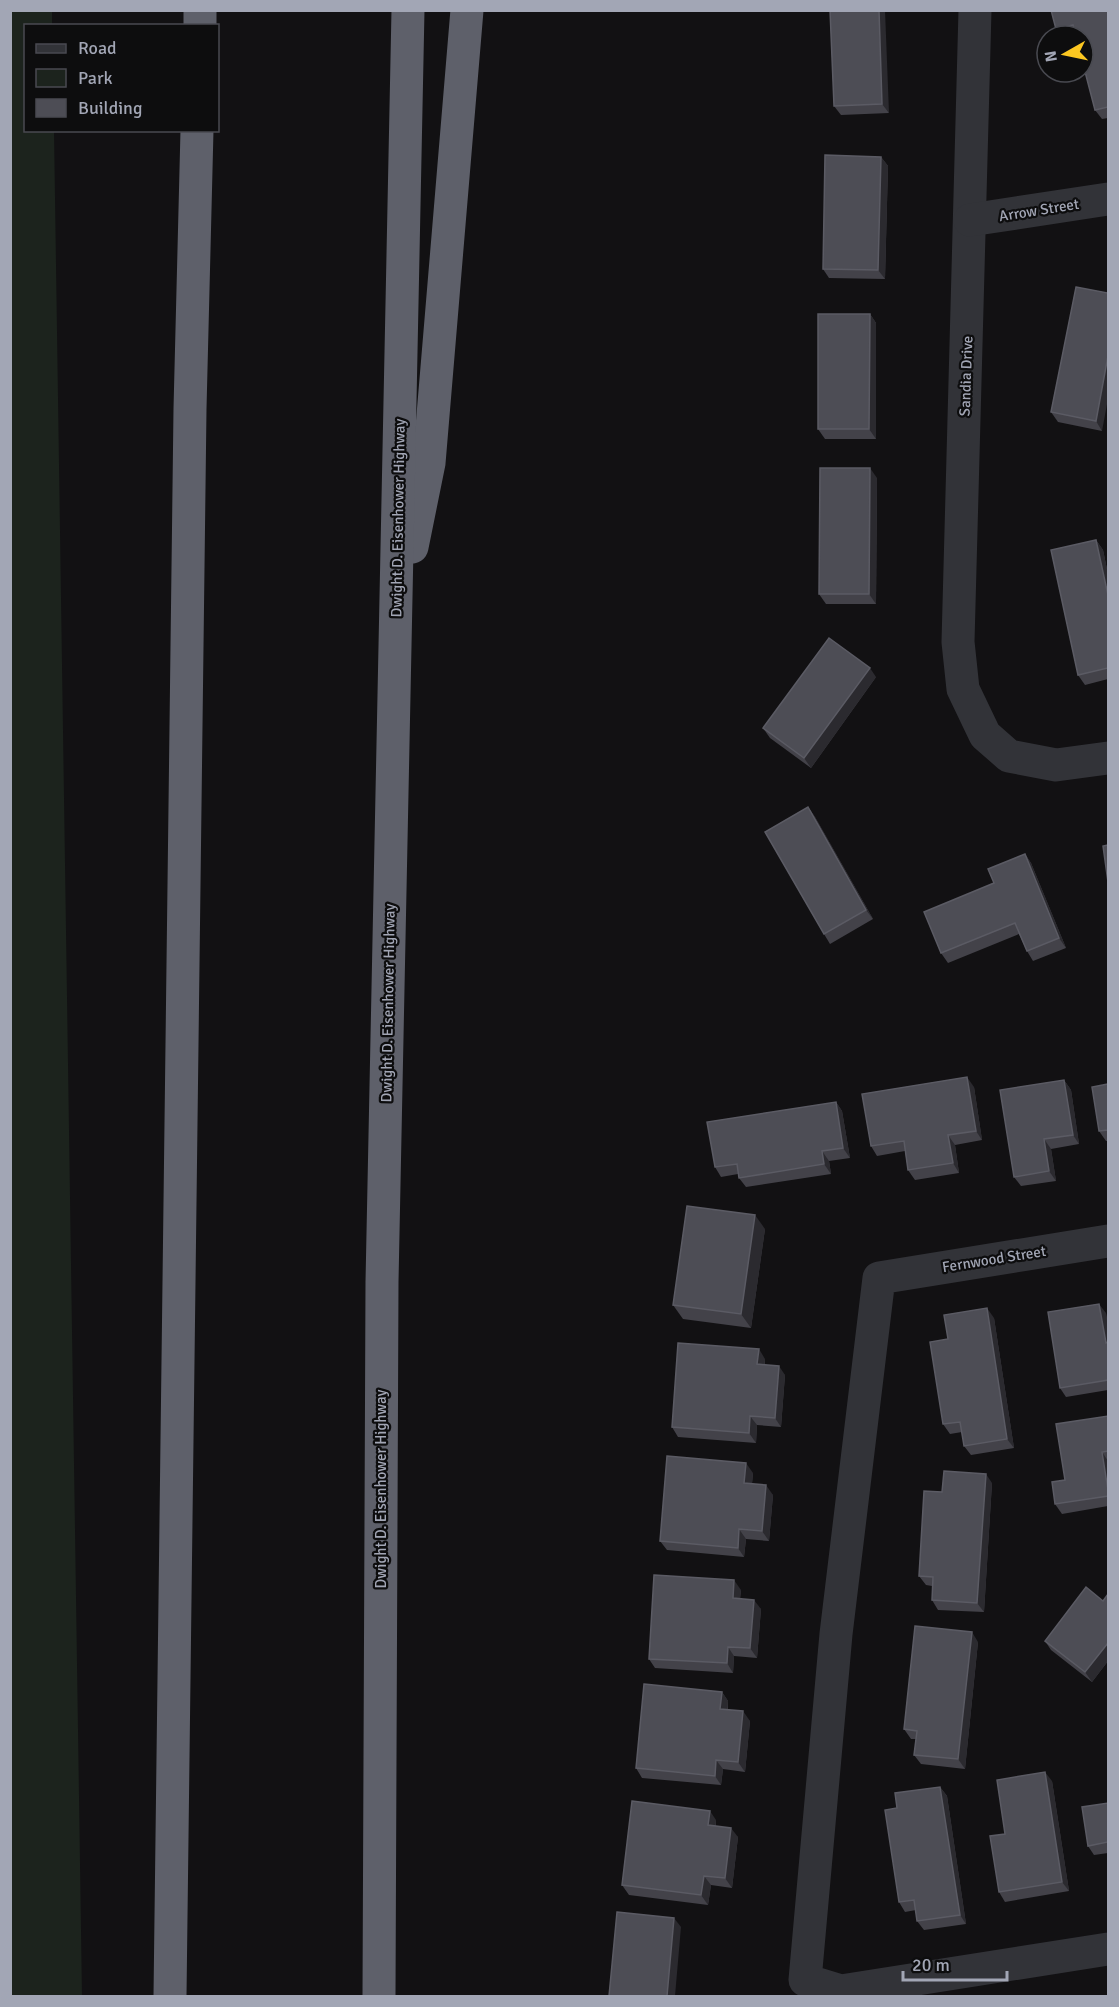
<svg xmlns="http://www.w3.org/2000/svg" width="1119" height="2007" viewBox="0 0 1119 2007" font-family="Signika,sans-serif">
	<rect width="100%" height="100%" fill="#121113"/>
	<polygon fill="#1c231d" points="52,10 52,25 26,26 26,130 54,131 82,1996 11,1996 10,11"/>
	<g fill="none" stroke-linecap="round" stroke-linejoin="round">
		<g stroke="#323338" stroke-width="33">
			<polyline points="975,10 958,642 963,689 985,735 1009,756 1056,765 1108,758"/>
			<polyline points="970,220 1108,199"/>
			<polyline points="1108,1241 879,1278 836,1634 805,1980 841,1991 1108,1949"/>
		</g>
		<g stroke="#5e606a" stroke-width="33">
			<polyline points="200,26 200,10"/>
			<polyline points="412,547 429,463 467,10"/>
			<polyline points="170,1996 190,409 197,130"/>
			<polyline points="379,1996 382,1282 408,10"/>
		</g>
	</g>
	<g fill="#434249">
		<polygon points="830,10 889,113 841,115 834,106"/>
		<polygon points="1108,10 1108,118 1102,119 1095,110 1076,36 1061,36 1056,29"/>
		<polygon points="881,157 888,166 885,279 829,278 823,269"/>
		<polygon points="1076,287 1102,431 1058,422 1051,412"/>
		<polygon points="870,314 876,323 876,439 825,439 818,429"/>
		<polygon points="877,478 876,604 826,604 819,594"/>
		<polygon points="1096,540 1103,550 1108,574 1108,679 1085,685 1078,675"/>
		<polygon points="876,677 811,768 770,738 763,728"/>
		<polygon points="808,807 815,817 873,919 830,944 824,934"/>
		<polygon points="1025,854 1031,863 1066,948 1033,961 1027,951 1019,934 948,963 941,953 994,883"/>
		<polygon points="1064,1080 1071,1090 1079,1144 1051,1149 1056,1181 1021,1186 1014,1177"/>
		<polygon points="1108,1084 1108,1141 1106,1141 1099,1131"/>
		<polygon points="974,1087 982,1140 955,1145 959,1173 915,1180 908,1170 905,1151 877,1156 871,1146"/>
		<polygon points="836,1102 842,1111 850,1158 829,1161 831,1174 746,1187 739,1178 738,1174 721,1177 715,1167"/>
		<polygon points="765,1229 751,1328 683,1319 673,1305"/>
		<polygon points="1106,1313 1108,1328 1108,1390 1066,1397 1060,1388"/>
		<polygon points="994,1318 1014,1448 971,1455 964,1446 962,1432 950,1434 943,1424 948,1339"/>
		<polygon points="765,1359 765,1365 785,1375 781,1427 757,1425 756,1443 678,1437 672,1427"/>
		<polygon points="1108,1416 1108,1506 1062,1514 1055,1504"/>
		<polygon points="753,1473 752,1484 773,1495 769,1541 746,1539 744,1557 667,1550 660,1541"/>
		<polygon points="992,1483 984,1612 938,1610 932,1600 932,1586 926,1585 919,1576 942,1492"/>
		<polygon points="741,1590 740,1599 761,1609 757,1658 734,1656 733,1673 655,1668 649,1659"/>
		<polygon points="1108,1594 1108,1661 1092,1682 1051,1650 1045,1641 1103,1601"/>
		<polygon points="978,1642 965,1769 921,1764 914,1755 916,1739 911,1739 904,1729"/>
		<polygon points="722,1692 728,1701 728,1710 750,1721 745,1772 723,1769 721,1785 642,1778 636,1768"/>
		<polygon points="1052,1781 1069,1891 1005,1902 999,1892 1005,1834"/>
		<polygon points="940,1787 947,1796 966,1924 924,1930 917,1921 916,1910 905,1912 899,1902 897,1808"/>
		<polygon points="1108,1803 1108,1853 1094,1855 1088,1846"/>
		<polygon points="716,1820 716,1826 738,1837 732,1888 711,1885 708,1905 629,1895 622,1885"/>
	</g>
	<g fill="#2b2a2f">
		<polygon points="879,10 885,10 889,113 882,104"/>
		<polygon points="881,157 888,166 885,279 878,270"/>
		<polygon points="870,314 876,323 876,439 869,429"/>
		<polygon points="1108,356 1108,399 1102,431 1096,421"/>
		<polygon points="870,468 877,478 876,604 869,594"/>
		<polygon points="1096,540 1103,550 1108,574 1108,595"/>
		<polygon points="870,668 876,677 811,768 804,758"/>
		<polygon points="808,807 815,817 873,919 866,910"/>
		<polygon points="1025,854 1031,863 1066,948 1059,938"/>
		<polygon points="967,1077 974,1087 982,1140 976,1131"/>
		<polygon points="1064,1080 1071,1090 1079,1144 1073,1135"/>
		<polygon points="836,1102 842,1111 850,1158 843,1148"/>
		<polygon points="948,1135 955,1145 959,1173 953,1163"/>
		<polygon points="1044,1139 1051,1149 1056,1181 1049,1171"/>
		<polygon points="822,1151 829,1161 831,1174 824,1164"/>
		<polygon points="755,1215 765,1229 751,1328 741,1314"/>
		<polygon points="1099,1304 1106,1313 1108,1328 1108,1347 1106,1343"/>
		<polygon points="987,1308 994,1318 1014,1448 1007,1439"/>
		<polygon points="759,1349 765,1359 764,1374 757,1364"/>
		<polygon points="779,1366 785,1375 781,1427 775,1418"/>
		<polygon points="750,1416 757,1425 756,1443 749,1433"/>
		<polygon points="1102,1452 1108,1461 1108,1490"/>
		<polygon points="746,1463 753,1473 751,1493 744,1483"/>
		<polygon points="986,1474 992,1483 984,1612 977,1603"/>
		<polygon points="766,1485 773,1495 769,1541 762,1531"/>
		<polygon points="739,1529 746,1539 744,1557 738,1548"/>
		<polygon points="734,1580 741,1590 739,1608 733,1598"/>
		<polygon points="754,1600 761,1609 757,1658 750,1648"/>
		<polygon points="972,1632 978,1642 965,1769 958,1759"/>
		<polygon points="1108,1643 1108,1661 1092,1682 1085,1672"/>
		<polygon points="728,1647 734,1656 733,1673 727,1663"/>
		<polygon points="722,1692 728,1701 727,1719 720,1709"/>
		<polygon points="743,1711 750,1721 745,1772 738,1762"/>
		<polygon points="716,1760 723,1769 721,1785 715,1776"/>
		<polygon points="1045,1772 1052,1781 1069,1891 1062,1882"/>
		<polygon points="940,1787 947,1796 966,1924 960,1915"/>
		<polygon points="710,1811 716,1820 715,1835 708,1825"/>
		<polygon points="731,1828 738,1837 732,1888 725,1878"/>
		<polygon points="704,1876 711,1885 708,1905 701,1895"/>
		<polygon points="674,1918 681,1927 675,1996 667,1996"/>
	</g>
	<g fill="#4d4d55" stroke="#5b5b64" stroke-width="1.5">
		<polygon points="830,10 879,10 882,104 834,106"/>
		<polygon points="1051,10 1108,10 1108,107 1095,110 1083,64 1083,36 1076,36 1073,25 1056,29"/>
		<polygon points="825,155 881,157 878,270 823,269"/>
		<polygon points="1076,287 1108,293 1108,356 1096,421 1051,412"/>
		<polygon points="818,314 870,314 869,429 818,429"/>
		<polygon points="820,468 870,468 869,594 819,594"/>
		<polygon points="1096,540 1108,595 1108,668 1078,675 1051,550"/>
		<polygon points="829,638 870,668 804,758 763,728"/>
		<polygon points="808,807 866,910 824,934 765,832"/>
		<polygon points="1108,845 1108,882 1103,846"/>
		<polygon points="1025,854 1059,938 1027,951 1015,923 941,953 924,912 994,883 988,869"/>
		<polygon points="967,1077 976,1131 948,1135 953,1163 908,1170 904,1141 871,1146 862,1094"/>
		<polygon points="1064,1080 1073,1135 1044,1139 1049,1171 1014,1177 1000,1090"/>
		<polygon points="1108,1084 1108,1130 1099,1131 1092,1087"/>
		<polygon points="836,1102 843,1148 822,1151 824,1164 739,1178 737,1164 715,1167 707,1122"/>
		<polygon points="687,1206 755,1215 741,1314 673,1305"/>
		<polygon points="1099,1304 1106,1343 1108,1342 1108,1380 1060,1388 1048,1312"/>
		<polygon points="987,1308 1007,1439 964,1446 960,1422 943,1424 930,1342 948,1339 944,1315"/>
		<polygon points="678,1343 759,1349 757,1364 779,1366 775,1418 750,1416 749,1433 672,1427"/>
		<polygon points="1108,1416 1108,1451 1102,1452 1108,1490 1108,1496 1055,1504 1052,1482 1065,1480 1056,1424"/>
		<polygon points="667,1456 746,1463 744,1483 766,1485 762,1531 739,1529 738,1548 660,1541"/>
		<polygon points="944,1471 986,1474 977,1603 932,1600 933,1577 919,1576 924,1491 942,1492"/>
		<polygon points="654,1575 734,1580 733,1598 754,1600 750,1648 728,1647 727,1663 649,1659"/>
		<polygon points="1086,1587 1103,1601 1108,1594 1108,1643 1085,1672 1045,1641"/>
		<polygon points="915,1626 972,1632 958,1759 914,1755 917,1731 904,1729"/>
		<polygon points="644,1684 722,1692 720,1709 743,1711 738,1762 716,1760 715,1776 636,1768"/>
		<polygon points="1045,1772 1062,1882 999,1892 990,1836 1005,1834 997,1780"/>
		<polygon points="940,1787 960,1915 917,1921 914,1900 899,1902 885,1810 897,1808 895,1793"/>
		<polygon points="632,1801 710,1811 708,1825 731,1828 725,1878 704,1876 701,1895 622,1885"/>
		<polygon points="1108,1803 1108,1842 1088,1846 1082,1807"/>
		<polygon points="617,1912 674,1918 667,1996 609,1996"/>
	</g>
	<g text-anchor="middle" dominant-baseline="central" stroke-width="4.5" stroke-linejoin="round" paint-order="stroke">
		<g font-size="15" fill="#a2a6b5" stroke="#0d0d0e">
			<text transform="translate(1039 210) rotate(-9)">Arrow Street</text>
			<text transform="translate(966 376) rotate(-88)">Sandia Drive</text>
			<text transform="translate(398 518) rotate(-89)">Dwight D. Eisenhower Highway</text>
			<text transform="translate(388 1003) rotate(-89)">Dwight D. Eisenhower Highway</text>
			<text transform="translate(994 1259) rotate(-9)">Fernwood Street</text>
			<text transform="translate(381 1489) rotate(-90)">Dwight D. Eisenhower Highway</text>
		</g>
	</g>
	<rect width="1119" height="2007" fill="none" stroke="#a2a6b5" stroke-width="24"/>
	<rect x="24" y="24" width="195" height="108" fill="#0d0d0e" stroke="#494a51" stroke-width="1.5"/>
	<rect x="36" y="44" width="30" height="9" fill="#323338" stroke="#494a51" stroke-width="1.5"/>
	<text x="78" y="54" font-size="18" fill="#a2a6b5">Road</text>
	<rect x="36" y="69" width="30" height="18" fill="#1c231d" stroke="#494a51" stroke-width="1.5"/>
	<text x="78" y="84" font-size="18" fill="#a2a6b5">Park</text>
	<rect x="36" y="99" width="30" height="18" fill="#4d4d55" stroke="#494a51" stroke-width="1.5"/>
	<text x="78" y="114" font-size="18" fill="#a2a6b5">Building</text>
	<g transform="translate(1065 54) rotate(261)"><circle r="28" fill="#0d0d0e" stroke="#494a51" stroke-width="1.5"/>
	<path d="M0-4.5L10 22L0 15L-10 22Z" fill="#fcc721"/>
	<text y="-9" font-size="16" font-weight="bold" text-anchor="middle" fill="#a2a6b5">N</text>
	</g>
	<path d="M903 1971v9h104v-9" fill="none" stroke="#a2a6b5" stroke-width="3"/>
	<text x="912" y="1971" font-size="18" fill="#a2a6b5" stroke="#0d0d0e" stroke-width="4.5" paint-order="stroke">20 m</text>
</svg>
